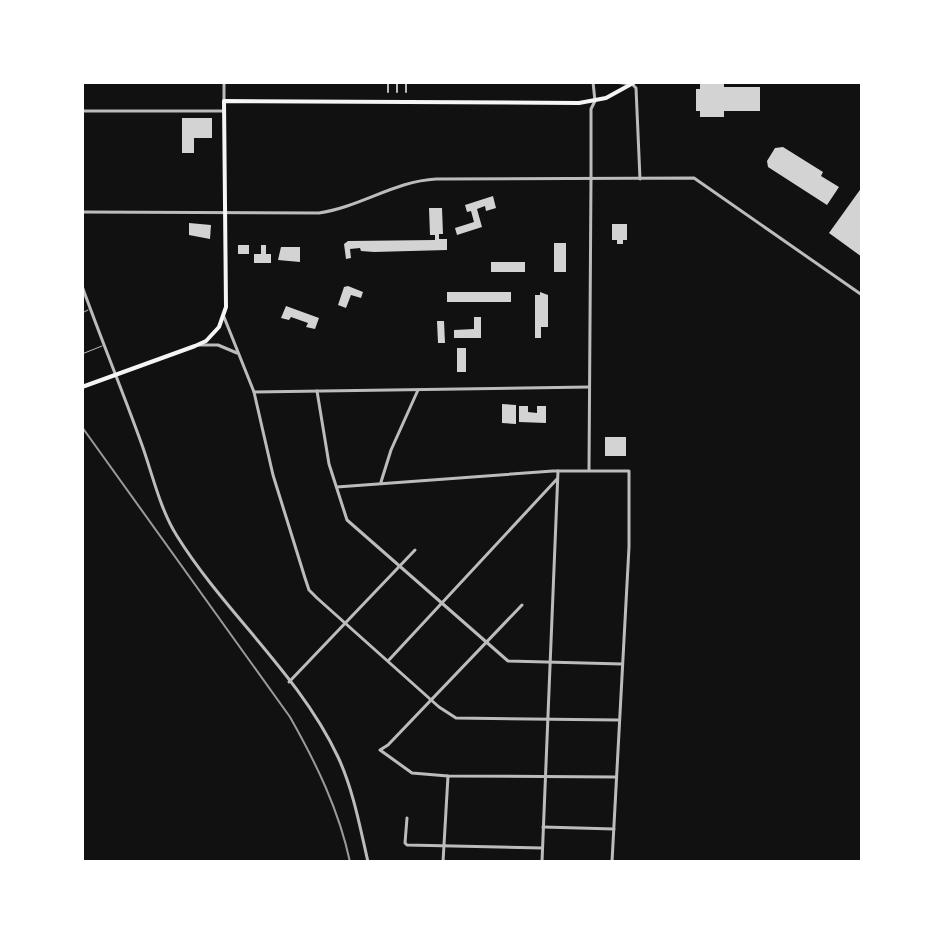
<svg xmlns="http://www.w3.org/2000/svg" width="944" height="944" viewBox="0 0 944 944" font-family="Overpass,sans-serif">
	<rect width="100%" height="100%" fill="#111"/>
	<g fill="#d3d3d3">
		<polygon points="700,82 724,82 724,87 760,87 760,111 724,111 724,117 700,117 700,111 696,111 696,89 700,89"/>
		<polygon points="182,118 212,118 212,138 194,138 194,153 182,153"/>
		<polygon points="783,147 823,172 821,176 839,187 827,205 768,167 767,161 775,148"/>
		<polygon points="862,187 862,257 829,233"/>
		<polygon points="493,196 496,208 486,211 485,206 477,209 482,227 457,235 455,228 474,222 471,211 467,212 465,205"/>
		<polygon points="429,208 442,208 443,234 439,234 439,239 447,239 447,250 374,252 361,251 360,248 350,249 351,258 346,259 344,244 348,241 435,240 435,235 430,235"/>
		<polygon points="189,223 211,225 210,239 189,235"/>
		<polygon points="612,224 627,224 627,240 623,240 623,244 617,244 617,240 612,240"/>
		<rect x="554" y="243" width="12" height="29"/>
		<rect x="238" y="245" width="11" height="9"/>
		<polygon points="261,245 266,245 266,254 271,254 271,263 254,263 254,254 261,254"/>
		<polygon points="281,247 300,247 300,262 278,260"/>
		<rect x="491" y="262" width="34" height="10"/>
		<polygon points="348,286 363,292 361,298 351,295 346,308 338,305 344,287"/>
		<rect x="447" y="292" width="64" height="10"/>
		<polygon points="540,292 548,295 548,327 541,327 541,338 535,338 535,295 540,295"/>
		<polygon points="286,306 319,318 315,329 306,327 308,323 291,317 289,320 281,318"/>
		<polygon points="474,317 481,317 481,338 454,338 454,330 474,329"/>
		<polygon points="437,321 444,321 445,343 438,343"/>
		<rect x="457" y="348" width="9" height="24"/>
		<polygon points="502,404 516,405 516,424 502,423"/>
		<polygon points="519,406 528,406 528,412 537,413 537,406 546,406 546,423 519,422"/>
		<rect x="605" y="437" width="21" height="19"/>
	</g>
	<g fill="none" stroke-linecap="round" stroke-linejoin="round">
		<g stroke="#bcbcbc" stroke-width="1">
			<polyline points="82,313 88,310"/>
			<polyline points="82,354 102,346"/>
		</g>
		<g stroke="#bcbcbc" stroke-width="2">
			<polyline points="388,92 388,82"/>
			<polyline points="397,92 397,82"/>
			<polyline points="406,92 406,82"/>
		</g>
		<g stroke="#bcbcbc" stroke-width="3">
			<path d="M82 212 319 213C360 207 395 181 436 179L694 178 862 295"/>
			<path d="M82 286C101 339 123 392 142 445 153 476 160 509 177 536 225 613 299 674 338 757 353 789 360 827 368 862"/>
			<polyline points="224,317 254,392 273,475 305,578 309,590 317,598 439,707 456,718 618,720"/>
			<polyline points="199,345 218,345 237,353"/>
			<polyline points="317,391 329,464 347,520 508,661 622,664"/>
			<polyline points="254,392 589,387"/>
			<polyline points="589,470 591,179"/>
			<polyline points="381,482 391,450 418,390"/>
			<polyline points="337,487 553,471 629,471 629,547 612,862"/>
			<polyline points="522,605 388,745 380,750 412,773 448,776 616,777"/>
			<polyline points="388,661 557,479"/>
			<polyline points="289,682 415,550"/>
			<polyline points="407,818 405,843 407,845 542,848"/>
			<polyline points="543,827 614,829"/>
			<polyline points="443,862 448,776"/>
			<polyline points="542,862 558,471"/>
		</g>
		<g stroke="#bcbcbc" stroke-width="3">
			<polyline points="224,82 224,101"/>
			<polyline points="614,82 632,84 636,88 640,179"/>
			<polyline points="82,111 224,111"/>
			<polyline points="591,179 591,109 595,101 593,82"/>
		</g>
		<polyline stroke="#f5f5f5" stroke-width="4" points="82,387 195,346 206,341 219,327 226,307 224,101 579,103 606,98 635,82"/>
		<path stroke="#9a9a9a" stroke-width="2" d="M82 427 290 717C316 763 339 810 350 862"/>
	</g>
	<rect width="944" height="944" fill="none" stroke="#ffffff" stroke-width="168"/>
</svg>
